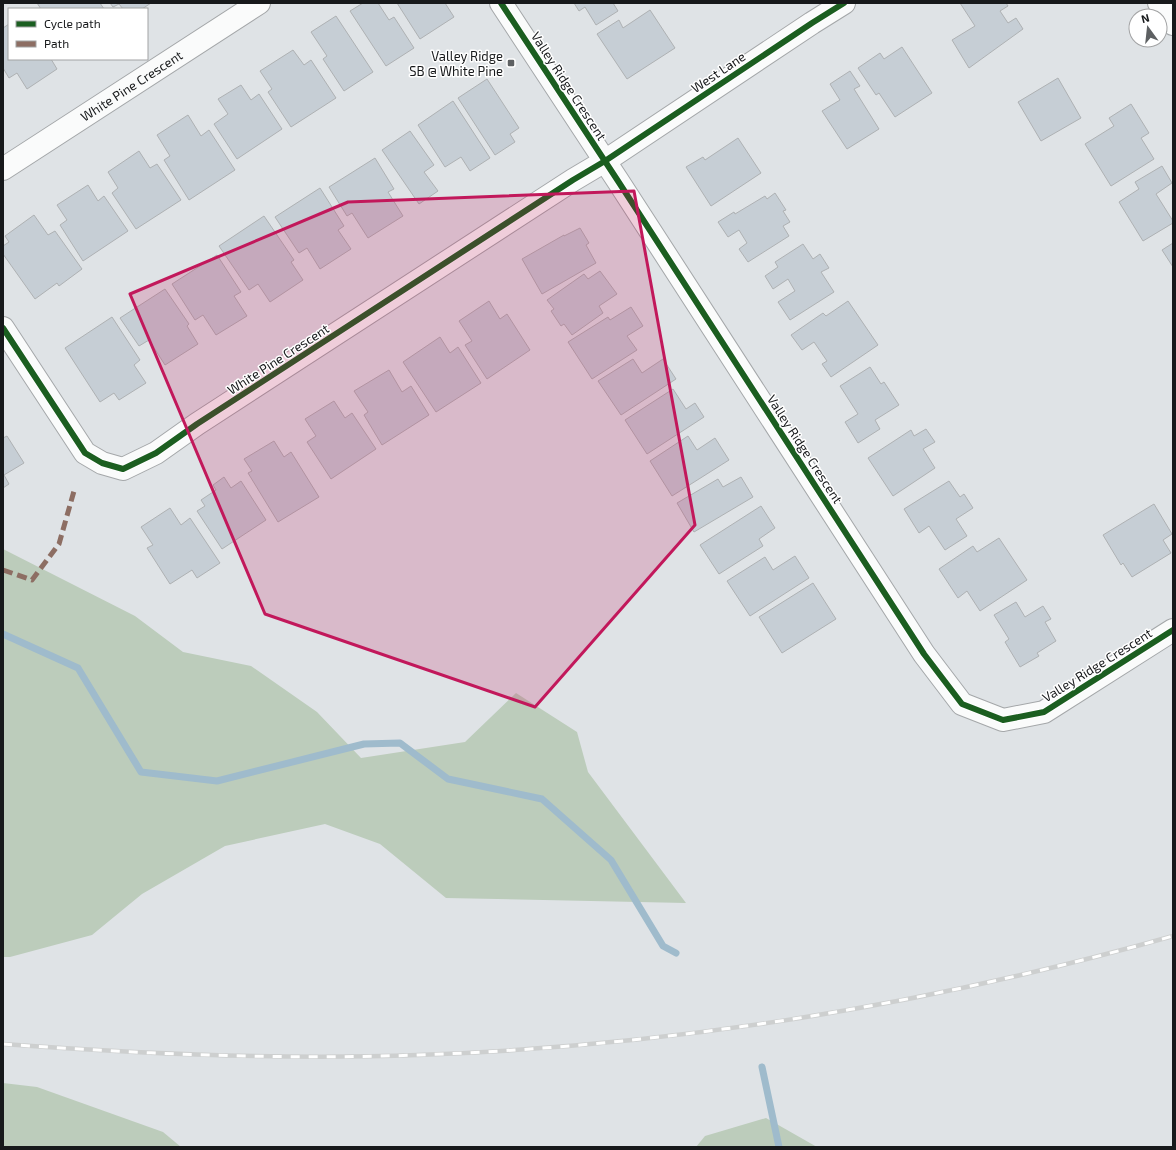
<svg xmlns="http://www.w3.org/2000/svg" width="1176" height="1150" viewBox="0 0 1176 1150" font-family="'Exo 2',sans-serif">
	<rect width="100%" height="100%" fill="#dfe3e6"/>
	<g fill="#bcccbb">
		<polygon points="3,549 135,616 183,652 251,666 317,712 361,758 465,742 516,693 577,732 588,772 686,903 446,898 380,844 325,824 225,846 142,894 92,935 10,957 3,957"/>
		<polygon points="3,1083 37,1087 163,1132 181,1147 3,1147"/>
		<polygon points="766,1118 817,1147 696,1147 705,1136"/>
	</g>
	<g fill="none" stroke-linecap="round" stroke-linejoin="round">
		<g stroke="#9fbbcc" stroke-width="7">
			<polyline points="3,634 78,668 141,772 217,781 364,744 400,743 448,779 542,799 611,860 663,946 676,953"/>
			<polyline points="762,1067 779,1147"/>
		</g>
	</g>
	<g fill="#c6ced5" stroke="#aeb1b3">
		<polygon points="37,3 100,3 104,9 41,9"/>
		<polygon points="110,3 151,3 142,9 123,9 119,4 113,7"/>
		<polygon points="363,3 378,3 389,20 394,17 414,48 386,66 350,11"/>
		<polygon points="397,3 445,3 454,17 420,39"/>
		<polygon points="574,3 613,3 618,11 596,25 585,7 579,11"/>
		<polygon points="960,3 1006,3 1008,6 1000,11 1008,23 1016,18 1023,29 969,68 952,40 975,26"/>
		<polygon points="650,10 675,48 627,79 597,34 619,20 623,28"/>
		<polygon points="336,16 373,72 344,91 323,59 327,56 311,32"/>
		<polygon points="9,24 9,59 51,59 57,69 27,89 17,73 9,78 3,68 3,28"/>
		<polygon points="902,47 932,93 895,117 879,93 876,95 858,68 880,53 884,59"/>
		<polygon points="293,50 304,65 311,60 336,98 291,127 268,92 272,89 260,71"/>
		<polygon points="850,71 860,86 854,89 879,129 847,149 822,111 840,100 830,84"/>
		<polygon points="1058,78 1081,118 1041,141 1018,102"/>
		<polygon points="487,79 519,128 510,134 515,142 495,155 458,98"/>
		<polygon points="241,85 251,100 259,94 282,129 237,159 214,124 228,114 218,99"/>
		<polygon points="453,101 490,158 470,171 461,157 445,167 418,125"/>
		<polygon points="1131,104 1149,133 1141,138 1154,159 1111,186 1085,144 1114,126 1109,118"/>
		<polygon points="188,115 201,136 209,130 235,170 189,200 164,160 170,156 157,135"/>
		<polygon points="410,131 434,165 424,172 438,191 419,204 382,150"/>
		<polygon points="738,138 761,173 711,206 686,167 703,157 705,160"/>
		<polygon points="139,151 150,168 157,164 181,200 136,229 112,193 118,188 108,172"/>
		<polygon points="375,158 394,189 388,192 403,216 368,238 352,213 347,216 329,187"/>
		<polygon points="1162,166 1172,183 1156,194 1173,221 1173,223 1143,241 1119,202 1139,189 1135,182"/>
		<polygon points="88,185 98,201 104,196 128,231 83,261 60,225 67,220 57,205"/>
		<polygon points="320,188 344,226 338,230 351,249 320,269 307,248 299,253 275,217"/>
		<polygon points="775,193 786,210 783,211 790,222 783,226 789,236 748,262 739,249 747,243 739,230 728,237 718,222 734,212 735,214 765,196 767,199"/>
		<polygon points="34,215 48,235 55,231 82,269 59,286 57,283 35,299 3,254 3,246 9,242 5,236"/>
		<polygon points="264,216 294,260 291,262 303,280 270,302 258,284 249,290 219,246"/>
		<polygon points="580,228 589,243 586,245 596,263 542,294 522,259 564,235 564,236"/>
		<polygon points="1173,243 1173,267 1162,250"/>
		<polygon points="803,244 813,259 820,254 829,268 821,272 834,292 790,320 778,302 795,291 788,279 773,289 765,276 778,267 775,262"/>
		<polygon points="217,255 241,292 234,296 247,316 216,335 203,315 195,320 172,284"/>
		<polygon points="600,271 617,294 599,306 603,313 572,335 564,324 561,326 551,311 554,309 547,300 584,274 588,279"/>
		<polygon points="165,289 189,324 187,326 198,344 165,365 149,340 139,346 120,318"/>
		<polygon points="489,301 500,319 507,314 530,350 487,379 465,345 472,341 459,321"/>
		<polygon points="848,301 878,345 831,377 822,364 827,361 814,342 802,350 791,335 823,313 826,316"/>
		<polygon points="631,307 643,326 627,336 637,350 592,379 568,342 608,317 610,320"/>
		<polygon points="112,317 140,360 134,365 146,383 119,400 114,393 100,402 65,348"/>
		<polygon points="440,337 450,353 458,347 481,383 436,412 403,362"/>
		<polygon points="633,359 642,373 663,359 676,379 621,415 598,381"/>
		<polygon points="870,367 881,384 884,382 899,405 875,420 880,429 858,443 845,422 858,414 840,386"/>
		<polygon points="389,370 402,392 411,386 429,415 382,445 364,415 368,412 354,391"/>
		<polygon points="673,389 686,409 695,403 704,417 647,454 625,420"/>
		<polygon points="334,401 345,418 352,413 376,449 331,479 307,442 316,436 305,419"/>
		<polygon points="926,429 935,442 923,449 935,468 893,496 868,458 911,430 914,436"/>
		<polygon points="7,436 24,463 4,475 9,484 3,488 3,438"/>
		<polygon points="688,436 697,450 715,438 729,460 672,496 650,461"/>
		<polygon points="274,441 284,457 291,452 319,497 278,522 248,473 252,471 244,459"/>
		<polygon points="224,477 231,488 241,481 266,520 222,549 197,511 205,506 201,500 216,490 213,485"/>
		<polygon points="741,477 753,497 694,532 677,503 718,479 723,487"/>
		<polygon points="949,481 960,497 964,494 973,508 956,519 967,536 945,550 929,526 919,533 904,509"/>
		<polygon points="1154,504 1172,534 1163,540 1171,553 1132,577 1123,563 1121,565 1103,535"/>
		<polygon points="761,506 775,528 759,539 763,546 719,574 700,545"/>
		<polygon points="170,508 181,525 190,518 220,563 197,578 192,570 170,584 147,548 153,545 141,527"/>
		<polygon points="999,538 1027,580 980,611 967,591 958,598 939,569 973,546 977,552"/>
		<polygon points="795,556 809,578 750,616 727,581 765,557 773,570"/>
		<polygon points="813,583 836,619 782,653 759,617"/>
		<polygon points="1016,602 1025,617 1043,606 1051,619 1045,622 1056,641 1037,653 1039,656 1020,667 1005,642 1009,639 994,615"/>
	</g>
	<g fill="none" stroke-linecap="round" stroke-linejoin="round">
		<g stroke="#a4a7a9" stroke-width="24">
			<g id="street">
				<polyline points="501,3 618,181 924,654 962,704 1003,720 1044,712 1173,630"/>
				<polyline points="1159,3 1173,24"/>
				<path id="s1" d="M3 169 259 3"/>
				<polyline points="3,328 85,453 102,463 123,469 156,453 197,424 573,180 605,161 812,23 844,3"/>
			</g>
		</g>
		<use href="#street" stroke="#fafbfb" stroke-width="22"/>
		<g stroke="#cdcfcf" stroke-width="4.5">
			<path id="rail" d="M3 1044C141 1054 280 1060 418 1055 673 1046 928 1005 1173 936"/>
		</g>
		<use href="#rail" stroke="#fff" stroke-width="3" stroke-dasharray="9" stroke-linecap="butt"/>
		<polyline stroke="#8d6e63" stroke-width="5" stroke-dasharray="10 5" stroke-linecap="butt" points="3,570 32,580 59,544 74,491"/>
		<g stroke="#fff" stroke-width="8">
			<g id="cycleway">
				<polyline points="501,3 618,181 924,654 962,704 1003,720 1044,712 1173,630"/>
				<polyline points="3,328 85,453 102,463 123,469 156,453 197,424 573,180 605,161 812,23 844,3"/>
			</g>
		</g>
		<use href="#cycleway" stroke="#1b5e20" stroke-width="6"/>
	</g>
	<path fill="#c2185b" fill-opacity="0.2" stroke="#c2185b" stroke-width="3" stroke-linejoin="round" d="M634 191 695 525 535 707 265 614 130 294 348 202Z"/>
	<rect fill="#5d6062" stroke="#fff" stroke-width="1.5" x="507" y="59" width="8" height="8" rx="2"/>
	<g text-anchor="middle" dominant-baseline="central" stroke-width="3" stroke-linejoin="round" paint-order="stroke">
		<g font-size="13" fill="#17191b" stroke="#fff" text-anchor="end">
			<text x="503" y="56">Valley Ridge<tspan x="503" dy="15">SB @ White Pine</tspan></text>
		</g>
		<g font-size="13" fill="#17191b" stroke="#fff">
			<text transform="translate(718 72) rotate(-34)">West Lane</text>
			<text stroke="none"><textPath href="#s1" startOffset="153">White Pine Crescent</textPath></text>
			<text transform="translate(569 86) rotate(57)">Valley Ridge Crescent</text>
			<text transform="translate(278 359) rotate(-33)">White Pine Crescent</text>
			<text transform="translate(805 449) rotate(57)">Valley Ridge Crescent</text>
			<text transform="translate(1097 665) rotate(-32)">Valley Ridge Crescent</text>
		</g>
	</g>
	<rect width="1176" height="1150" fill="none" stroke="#17191b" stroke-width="8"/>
	<rect x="8" y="8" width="140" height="52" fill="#ffffff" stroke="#a2a3a4"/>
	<rect x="16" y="21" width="20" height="6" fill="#1b5e20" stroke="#a2a3a4"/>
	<text x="44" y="28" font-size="12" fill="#17191b">Cycle path</text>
	<rect x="16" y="41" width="20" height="6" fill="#8d6e63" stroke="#a2a3a4"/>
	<text x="44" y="48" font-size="12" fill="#17191b">Path</text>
	<g transform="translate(1148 28) rotate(345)"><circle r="19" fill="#ffffff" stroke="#a2a3a4"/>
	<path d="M0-3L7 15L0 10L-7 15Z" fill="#5d6062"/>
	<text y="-6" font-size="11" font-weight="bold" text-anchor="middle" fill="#17191b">N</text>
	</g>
</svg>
